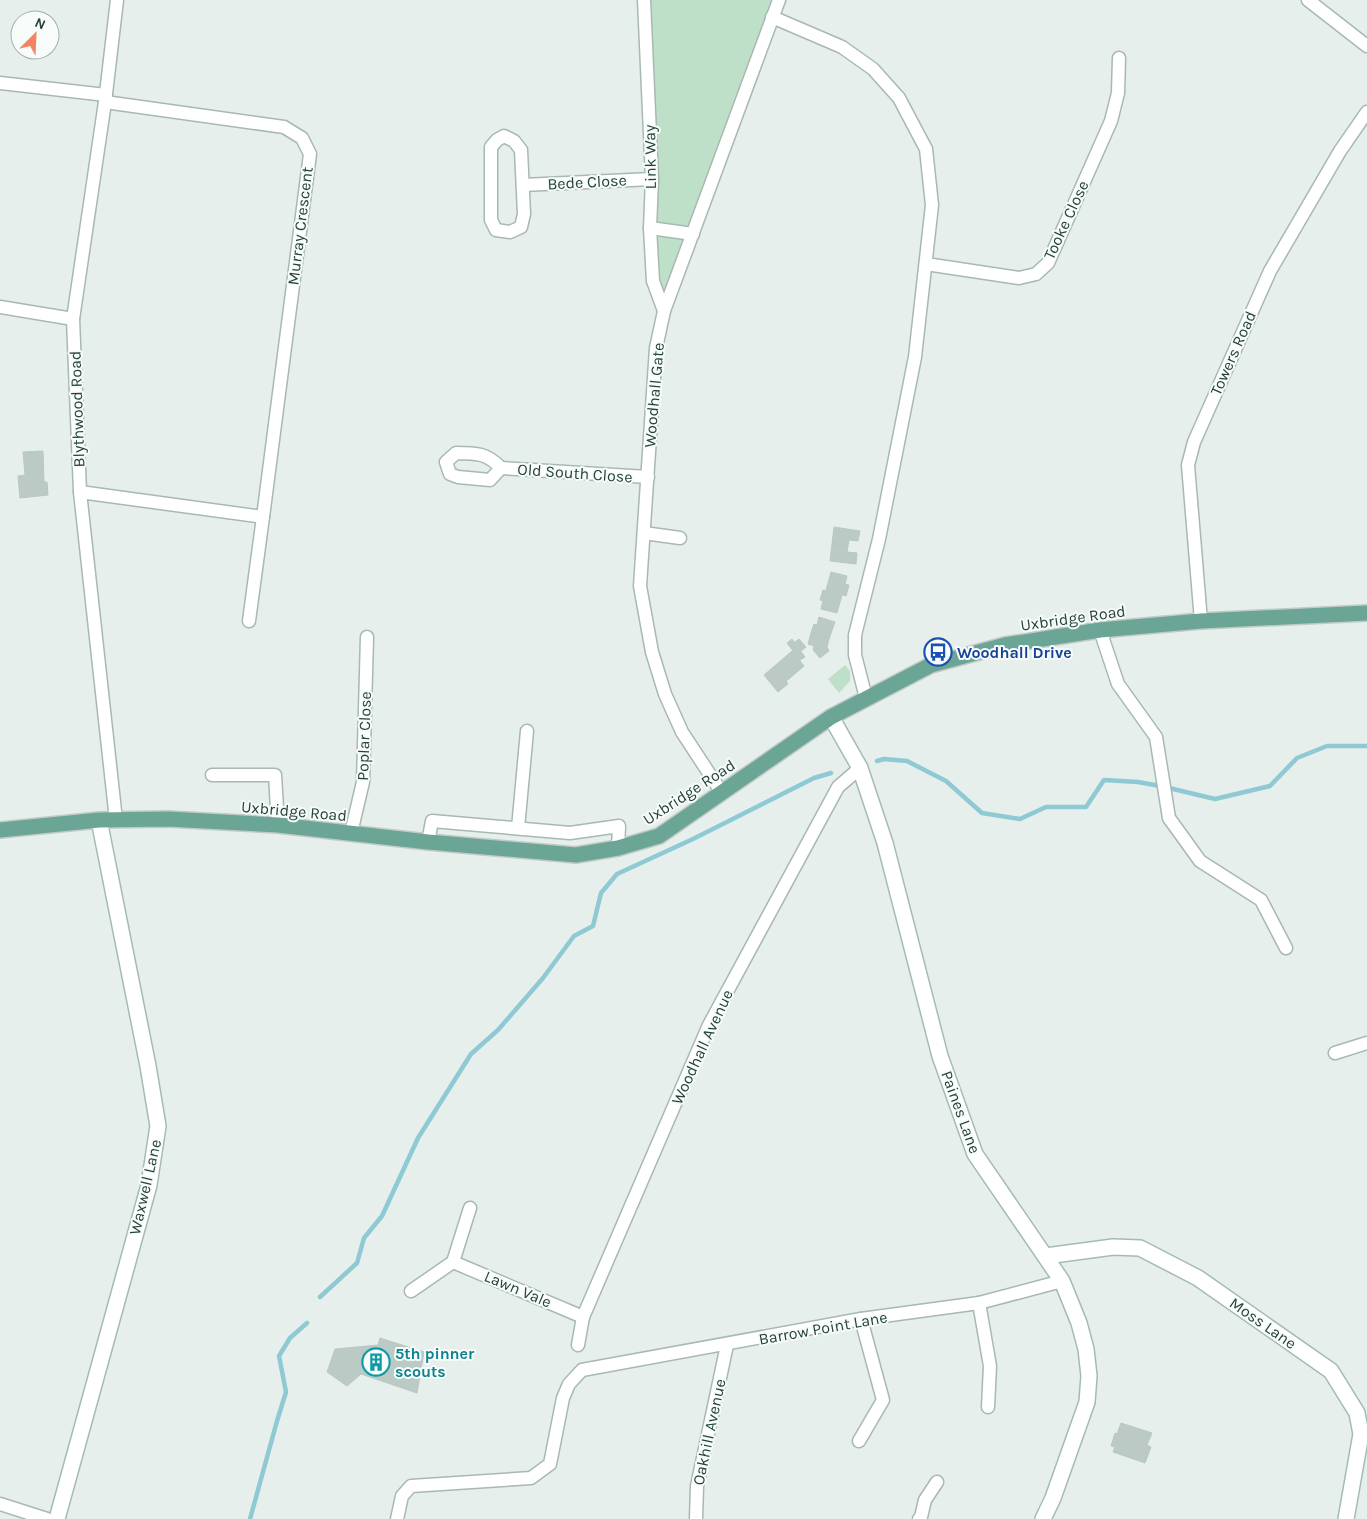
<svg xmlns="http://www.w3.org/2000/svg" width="1367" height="1519" viewBox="0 0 1367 1519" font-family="Karla,sans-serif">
	<rect width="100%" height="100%" fill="#e6efeb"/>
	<g fill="#bfe0c8">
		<polygon points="644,0 779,0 664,311 653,281"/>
		<polygon points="845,665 850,671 850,681 839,693 828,679"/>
	</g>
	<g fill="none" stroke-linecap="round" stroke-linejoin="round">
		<g stroke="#8ec9d4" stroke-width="4.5">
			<polyline points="877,761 884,759 907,761 946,781 982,813 1020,819 1046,807 1086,807 1104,780 1138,782 1160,786"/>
			<polyline points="1169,788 1215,799 1270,786 1297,758 1327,746 1367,746"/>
			<polyline points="320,1297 357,1263 364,1238 382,1216 418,1138 471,1054 498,1030 543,978 574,936 593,926 601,893 617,874 693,839 814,778 831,773"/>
			<polyline points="250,1519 277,1421 286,1392 279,1356 290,1338 307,1323"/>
		</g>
	</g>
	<g fill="#bbcac4" stroke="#b8c9c2">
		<polygon points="43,451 44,482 47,482 48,495 20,498 18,476 25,475 23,452"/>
		<polygon points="834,527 860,531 858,541 849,540 848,546 832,544"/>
		<polygon points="832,544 848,546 847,552 857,553 856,564 830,561"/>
		<polygon points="831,572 847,576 845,584 849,585 846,596 826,590"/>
		<polygon points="823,590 842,595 837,613 821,609 823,601 820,600"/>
		<polygon points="819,617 835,622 829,639 811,633 814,624 817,625"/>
		<polygon points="811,633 829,639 827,647 829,651 820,658 813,650 814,646 808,644"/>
		<polygon points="792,639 805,657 800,660 787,643"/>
		<polygon points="799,639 806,647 801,651 795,642"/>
		<polygon points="792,651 804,666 790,678 778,663"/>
		<polygon points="778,663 790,678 786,681 788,684 778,692 764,675"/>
		<polygon points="380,1338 424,1352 417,1393 361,1374 347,1386 327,1372 335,1349 378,1345"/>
		<polygon points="1121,1423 1152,1433 1147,1445 1151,1447 1145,1463 1113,1452 1115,1447 1111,1446 1115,1433 1117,1434"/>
	</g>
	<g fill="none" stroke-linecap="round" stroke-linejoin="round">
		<g stroke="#a8b8b2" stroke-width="15">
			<g id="street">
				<polyline points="644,0 652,179 650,228 653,281 664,311"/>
				<polyline points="1308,0 1367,46"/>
				<polyline points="772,17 842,47 873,69 899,98 926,149 932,205 915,357 879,539 855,635 855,655 866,698"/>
				<polyline points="0,83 106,95"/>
				<polygon points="504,136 514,141 521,150 524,214 521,227 510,232 496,230 491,220 491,147 497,140"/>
				<polyline points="523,185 652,179"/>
				<polyline points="650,228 693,234"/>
				<polyline points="926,264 1019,278 1036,274 1048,263 1111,121 1118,93 1119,58"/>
				<polyline points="0,307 73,319"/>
				<path d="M501 468C487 453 476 453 456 453L446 462 450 474 458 477 490 480 501 468 648 477"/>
				<polyline points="80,492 263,517 310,154 302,138 284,127 105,102"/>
				<polyline points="644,533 680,538"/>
				<polyline points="249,621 263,517"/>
				<polyline points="1201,621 1188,465 1194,442 1270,271 1340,151 1367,112"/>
				<polyline points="1100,630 1118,684 1156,737 1169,818 1200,861 1261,900 1286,948"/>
				<polyline points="212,775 275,775 278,825"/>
				<polyline points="722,793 682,732 665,694 652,652 640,586 656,348 664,311 779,0"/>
				<polyline points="116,820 80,492 73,319 105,102 117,0"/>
				<polyline points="518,828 527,731"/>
				<polyline points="351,833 363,782 367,637"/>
				<polyline points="428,842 432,821 570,833 619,826 618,848"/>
				<polyline points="1335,1053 1367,1043"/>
				<polyline points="470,1208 453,1262 583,1317"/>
				<polyline points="411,1291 453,1262"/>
				<polyline points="979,1303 990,1366 988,1407"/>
				<polyline points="578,1345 583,1317 709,1025 838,787 860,768"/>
				<polyline points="859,1441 883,1400 861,1319"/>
				<polyline points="0,1504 47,1519"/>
				<polyline points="397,1519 402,1496 411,1486 531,1478 550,1464 563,1398 569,1384 582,1370 861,1319 979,1303 1062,1281"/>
				<polyline points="696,1519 697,1486 727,1345"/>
				<polyline points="919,1519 921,1517 925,1500 937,1482"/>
			</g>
		</g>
		<g stroke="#a4bbb3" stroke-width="18">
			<g id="secondary">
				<polyline points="831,717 860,768 885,843 940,1056 975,1154 1062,1281 1079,1323 1086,1349 1089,1376 1087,1402 1053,1498 1043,1519"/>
				<polyline points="1046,1256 1113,1247 1140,1248 1198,1278 1331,1371 1357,1413 1361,1434 1346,1519"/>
				<polyline points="57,1519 149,1185 158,1126 148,1066 99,820"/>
			</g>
		</g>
		<g stroke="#c2cac8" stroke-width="18">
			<polyline id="primary" points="0,830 99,820 168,819 278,825 428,842 576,855 618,848 659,836 831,717 931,665 1005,645 1100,630 1201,621 1367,613"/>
		</g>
		<use href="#street" stroke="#fff" stroke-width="12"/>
		<use href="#secondary" stroke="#fff" stroke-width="15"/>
		<use href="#primary" stroke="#6aa596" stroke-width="15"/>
	</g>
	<defs>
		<g id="bus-ring" transform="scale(1.4375)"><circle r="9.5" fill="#f7fbf9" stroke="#1a4fb4" stroke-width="1.5"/><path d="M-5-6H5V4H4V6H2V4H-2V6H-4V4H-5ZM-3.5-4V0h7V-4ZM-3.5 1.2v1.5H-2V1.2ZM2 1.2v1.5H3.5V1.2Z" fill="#1a4fb4"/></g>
		<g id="building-ring" transform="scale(1.4375)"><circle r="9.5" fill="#f7fbf9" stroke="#0f9aa8" stroke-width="1.5"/><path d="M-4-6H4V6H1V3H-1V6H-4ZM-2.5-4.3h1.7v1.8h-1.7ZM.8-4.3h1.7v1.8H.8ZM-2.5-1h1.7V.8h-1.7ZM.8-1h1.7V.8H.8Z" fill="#0f9aa8"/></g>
	</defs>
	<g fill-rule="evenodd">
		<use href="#bus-ring" x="938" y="652"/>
		<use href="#building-ring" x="376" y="1362"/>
	</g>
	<g text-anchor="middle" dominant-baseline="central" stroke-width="4" stroke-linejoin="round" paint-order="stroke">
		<g font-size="16" fill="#24423a" stroke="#f7fbf9">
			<text transform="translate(650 157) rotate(-91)">Link Way</text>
			<text transform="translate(587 182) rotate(-3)">Bede Close</text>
			<text transform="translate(1066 220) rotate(-65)">Tooke Close</text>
			<text transform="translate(300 226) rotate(-83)">Murray Crescent</text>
			<text transform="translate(1233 353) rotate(-66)">Towers Road</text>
			<text transform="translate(654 395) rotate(-85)">Woodhall Gate</text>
			<text transform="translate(77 409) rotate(-92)">Blythwood Road</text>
			<text transform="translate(575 473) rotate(4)">Old South Close</text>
			<text transform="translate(1073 618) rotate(-8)">Uxbridge Road</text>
			<text transform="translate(364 736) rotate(-88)">Poplar Close</text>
			<text transform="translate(689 792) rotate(-33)">Uxbridge Road</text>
			<text transform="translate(294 811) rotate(5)">Uxbridge Road</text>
			<text transform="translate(702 1047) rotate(-65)">Woodhall Avenue</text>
			<text transform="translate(961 1112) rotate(70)">Paines Lane</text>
			<text transform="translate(145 1187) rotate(-77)">Waxwell Lane</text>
			<text transform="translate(518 1289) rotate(23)">Lawn Vale</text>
			<text transform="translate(1263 1323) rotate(35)">Moss Lane</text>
			<text transform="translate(823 1328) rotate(-10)">Barrow Point Lane</text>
			<text transform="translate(709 1432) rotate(-78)">Oakhill Avenue</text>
		</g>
		<g font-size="16" font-weight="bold" fill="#164399" stroke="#f7fbf9" text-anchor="start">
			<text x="957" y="652">Woodhall Drive</text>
		</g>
		<g font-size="16" font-weight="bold" fill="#0d838f" stroke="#f7fbf9" text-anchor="start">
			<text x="395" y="1353">5th pinner<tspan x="395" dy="18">scouts</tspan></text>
		</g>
	</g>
	<g transform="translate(35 35) rotate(24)"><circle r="24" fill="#f7fbf9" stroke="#a3b1ad"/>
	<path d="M0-4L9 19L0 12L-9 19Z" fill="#f4845f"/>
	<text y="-8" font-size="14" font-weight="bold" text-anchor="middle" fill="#24423a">N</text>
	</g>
</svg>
